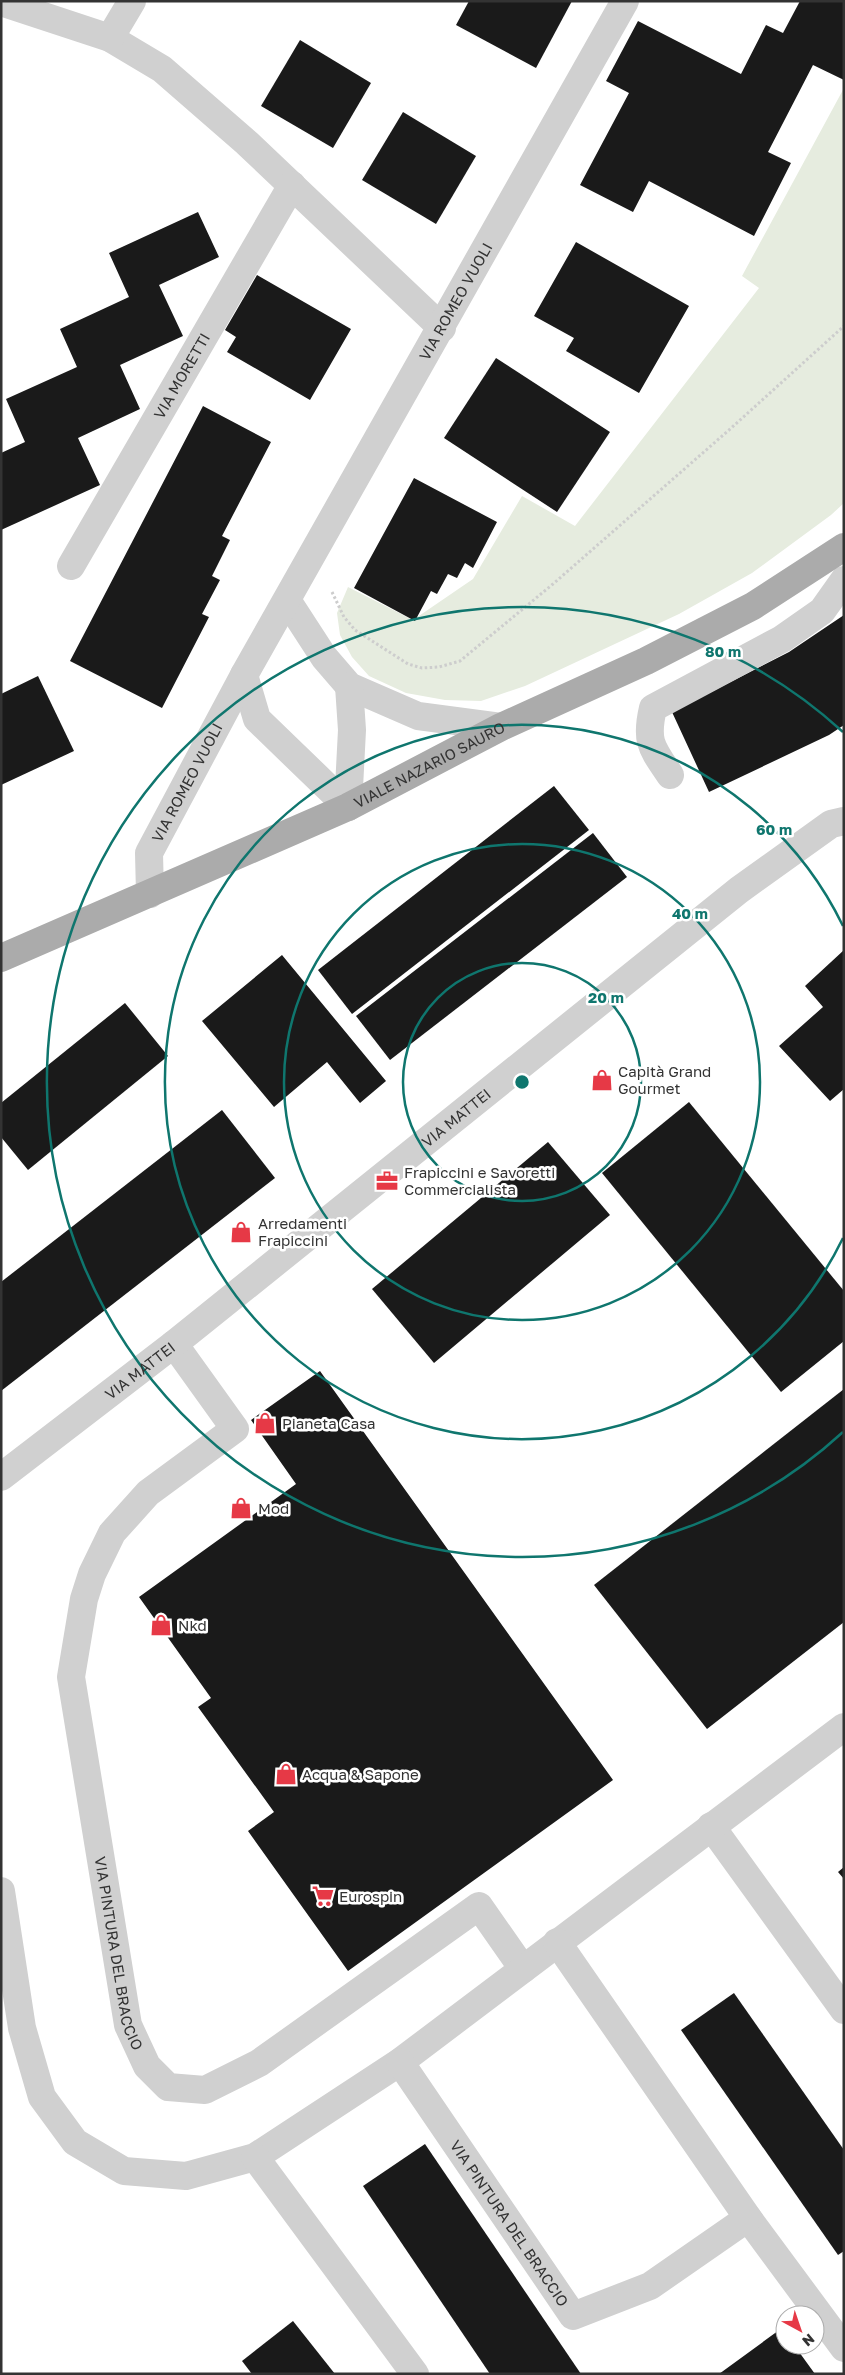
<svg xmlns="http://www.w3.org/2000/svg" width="845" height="2375" viewBox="0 0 845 2375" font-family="'Golos Text',sans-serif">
	<rect width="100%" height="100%" fill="#fff"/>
	<polygon fill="#e6ecdf" points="844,88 844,503 831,515 752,573 679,614 525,686 481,701 445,700 406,693 369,676 352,657 340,635 337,613 348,587 413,620 473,579 522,496 575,526 759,288 742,276"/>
	<g fill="#1a1a1a">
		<polygon points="469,1 572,1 536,68 456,25"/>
		<polygon points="800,1 844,1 844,80 813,65 768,152 791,163 754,236 649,181 633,212 580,185 629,93 606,81 638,21 741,74 766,25 783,33"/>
		<polygon points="300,40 371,83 333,148 261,106"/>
		<polygon points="403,112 476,156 436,224 362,180"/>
		<polygon points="198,212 219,257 159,285 183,336 120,365 140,409 78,438 100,485 1,530 1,453 25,442 6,399 77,367 60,329 129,297 109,253"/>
		<polygon points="576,242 689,306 639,393 566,351 574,338 534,316"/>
		<polygon points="257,275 351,329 310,400 227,352 236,337 225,330"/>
		<polygon points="496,358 610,432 557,512 444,438"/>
		<polygon points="203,406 271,442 222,536 230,540 212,576 220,580 202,614 209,617 162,708 70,661"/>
		<polygon points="414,478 497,522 473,568 465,563 457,578 448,574 437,594 431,591 415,621 354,588"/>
		<polygon points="844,615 844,725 829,735 709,792 672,712 789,652"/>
		<polygon points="38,676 74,751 1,785 1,694"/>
		<polygon points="554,786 589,830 352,1014 318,970"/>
		<polygon points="593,833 627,877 390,1060 356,1016"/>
		<polygon points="844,950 844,1089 830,1101 779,1046 823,1007 805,986"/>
		<polygon points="282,955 386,1081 360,1103 327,1062 274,1107 202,1021"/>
		<polygon points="125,1003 168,1056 28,1170 1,1137 1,1103"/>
		<polygon points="689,1102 844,1291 844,1341 781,1392 602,1173"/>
		<polygon points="222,1110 275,1178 1,1391 1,1282"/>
		<polygon points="548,1142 610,1215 434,1363 372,1289"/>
		<polygon points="320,1371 613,1780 348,1971 248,1831 274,1812 198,1707 211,1698 139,1597 296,1484 251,1420"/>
		<polygon points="844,1389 844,1622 707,1729 594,1585"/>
		<polygon points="844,1867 844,1879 838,1872"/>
		<polygon points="734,1993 844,2150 844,2251 838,2255 681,2030"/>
		<polygon points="425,2144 581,2374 490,2374 363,2186"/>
		<polygon points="293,2321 335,2374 252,2374 242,2361"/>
		<polygon points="782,2328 785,2332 785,2345 794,2345 815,2374 719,2374"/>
	</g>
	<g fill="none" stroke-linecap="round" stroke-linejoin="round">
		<polyline stroke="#cdcdcd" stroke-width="3" stroke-dasharray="2.5 2.5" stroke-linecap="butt" points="332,592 344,617 355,630 408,664 422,668 439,667 460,661 553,584 729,430 844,326"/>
		<g stroke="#d0d0d0" stroke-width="28">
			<polyline points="1,2 110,38 162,69 247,143 442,328"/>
			<polyline points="110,38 132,1"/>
			<path id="s1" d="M71 566 292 185"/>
			<polyline points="287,600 324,657 349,686 418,716 501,727"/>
			<polyline points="244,675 257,719 348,807"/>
			<path d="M670 775C652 748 645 742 653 708L782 639 822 611 844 580"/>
			<polyline points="348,807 352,730 349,686"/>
			<path id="s2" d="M150 894 149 853 244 675 625 1"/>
			<path id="s3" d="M174 1344 235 1429 148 1493 112 1533 92 1574 84 1599 71 1677 128 2025 147 2066 168 2087 205 2090 259 2063 479 1906 523 1969"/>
			<path id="s4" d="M1 1477 174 1344 739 890 831 824 844 821"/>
			<polyline points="711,1826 844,2010"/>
			<polyline points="1,1891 22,2028 42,2097 75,2142 124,2171 186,2176 255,2157 400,2062 844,1727"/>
			<polyline points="557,1942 748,2218 844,2348"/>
			<path id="s5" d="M400 2062 573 2316 650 2286 748 2218"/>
			<polyline points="255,2157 415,2374"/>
		</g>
		<path stroke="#ababab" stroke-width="28" id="s6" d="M1 958 348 807 501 727 646 661 753 606 844 547"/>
	</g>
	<g fill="none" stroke="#0f766e" stroke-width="2.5">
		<circle cx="522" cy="1082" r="119"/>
		<circle cx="522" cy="1082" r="238"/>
		<path d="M843 1238A357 357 0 1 1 843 926"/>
		<path d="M843 1432A475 475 0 1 1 843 732"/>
	</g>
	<defs>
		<g id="shop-bare" transform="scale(1.725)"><path d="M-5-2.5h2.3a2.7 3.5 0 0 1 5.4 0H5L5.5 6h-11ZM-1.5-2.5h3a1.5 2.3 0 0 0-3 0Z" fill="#e63946" stroke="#fff" stroke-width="2.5" paint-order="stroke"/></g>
		<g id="office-bare" transform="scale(1.725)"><path d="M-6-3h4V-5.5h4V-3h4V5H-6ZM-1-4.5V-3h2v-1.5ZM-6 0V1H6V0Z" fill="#e63946" stroke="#fff" stroke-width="2.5" paint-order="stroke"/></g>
		<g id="supermarket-bare" transform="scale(1.725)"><path d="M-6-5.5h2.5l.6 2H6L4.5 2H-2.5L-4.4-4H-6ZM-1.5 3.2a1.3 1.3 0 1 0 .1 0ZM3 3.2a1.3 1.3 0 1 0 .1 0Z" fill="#e63946" stroke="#fff" stroke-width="2.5" paint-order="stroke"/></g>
	</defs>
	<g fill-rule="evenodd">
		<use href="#shop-bare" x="602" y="1080"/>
		<use href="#office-bare" x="387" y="1181"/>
		<use href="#shop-bare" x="241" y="1232"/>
		<use href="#shop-bare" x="265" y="1423"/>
		<use href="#shop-bare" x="241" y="1508"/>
		<use href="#shop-bare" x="161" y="1625"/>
		<use href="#shop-bare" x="286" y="1774"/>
		<use href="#supermarket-bare" x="323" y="1896"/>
	</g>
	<g text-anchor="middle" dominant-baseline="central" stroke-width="5" stroke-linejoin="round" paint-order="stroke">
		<g font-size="15" fill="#333" stroke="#fff">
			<text stroke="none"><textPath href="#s2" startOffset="672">VIA ROMEO VUOLI</textPath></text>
			<text stroke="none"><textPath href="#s1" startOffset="220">VIA MORETTI</textPath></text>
			<text stroke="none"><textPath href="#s6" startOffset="470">VIALE NAZARIO SAURO</textPath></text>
			<text stroke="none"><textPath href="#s2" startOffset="121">VIA ROMEO VUOLI</textPath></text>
			<text stroke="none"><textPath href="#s4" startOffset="580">VIA MATTEI</textPath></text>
			<text stroke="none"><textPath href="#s4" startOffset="175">VIA MATTEI</textPath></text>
			<text stroke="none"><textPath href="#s3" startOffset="698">VIA PINTURA DEL BRACCIO</textPath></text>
			<text stroke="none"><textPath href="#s5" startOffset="195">VIA PINTURA DEL BRACCIO</textPath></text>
		</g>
		<g font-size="15" fill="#333" stroke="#fff" text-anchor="start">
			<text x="618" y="1071">Capità Grand<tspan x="618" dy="17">Gourmet</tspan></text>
			<text x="404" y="1172">Frapiccini e Savoretti<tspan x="404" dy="17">Commercialista</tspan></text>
			<text x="258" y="1223">Arredamenti<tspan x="258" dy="17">Frapiccini</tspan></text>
			<text x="282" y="1423">Pianeta Casa</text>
			<text x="258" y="1508">Mod</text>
			<text x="178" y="1625">Nkd</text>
			<text x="302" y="1774">Acqua &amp; Sapone</text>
			<text x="339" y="1896">Eurospin</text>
		</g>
	</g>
	<circle cx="522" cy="1082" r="8" fill="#0f766e" stroke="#fff" stroke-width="2.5"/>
	<g font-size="15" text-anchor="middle" font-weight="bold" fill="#0f766e" stroke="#fff" stroke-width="5" stroke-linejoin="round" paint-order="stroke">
		<text x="723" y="657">80 m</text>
		<text x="774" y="835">60 m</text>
		<text x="690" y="919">40 m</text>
		<text x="606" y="1003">20 m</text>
	</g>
	<rect width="845" height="2375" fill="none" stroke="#333333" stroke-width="5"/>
	<g transform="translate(800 2330) rotate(140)"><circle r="24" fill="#ffffff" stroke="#adadad"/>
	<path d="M0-4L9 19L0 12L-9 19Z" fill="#e63946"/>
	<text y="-8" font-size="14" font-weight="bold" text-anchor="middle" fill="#333333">N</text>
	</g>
</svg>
